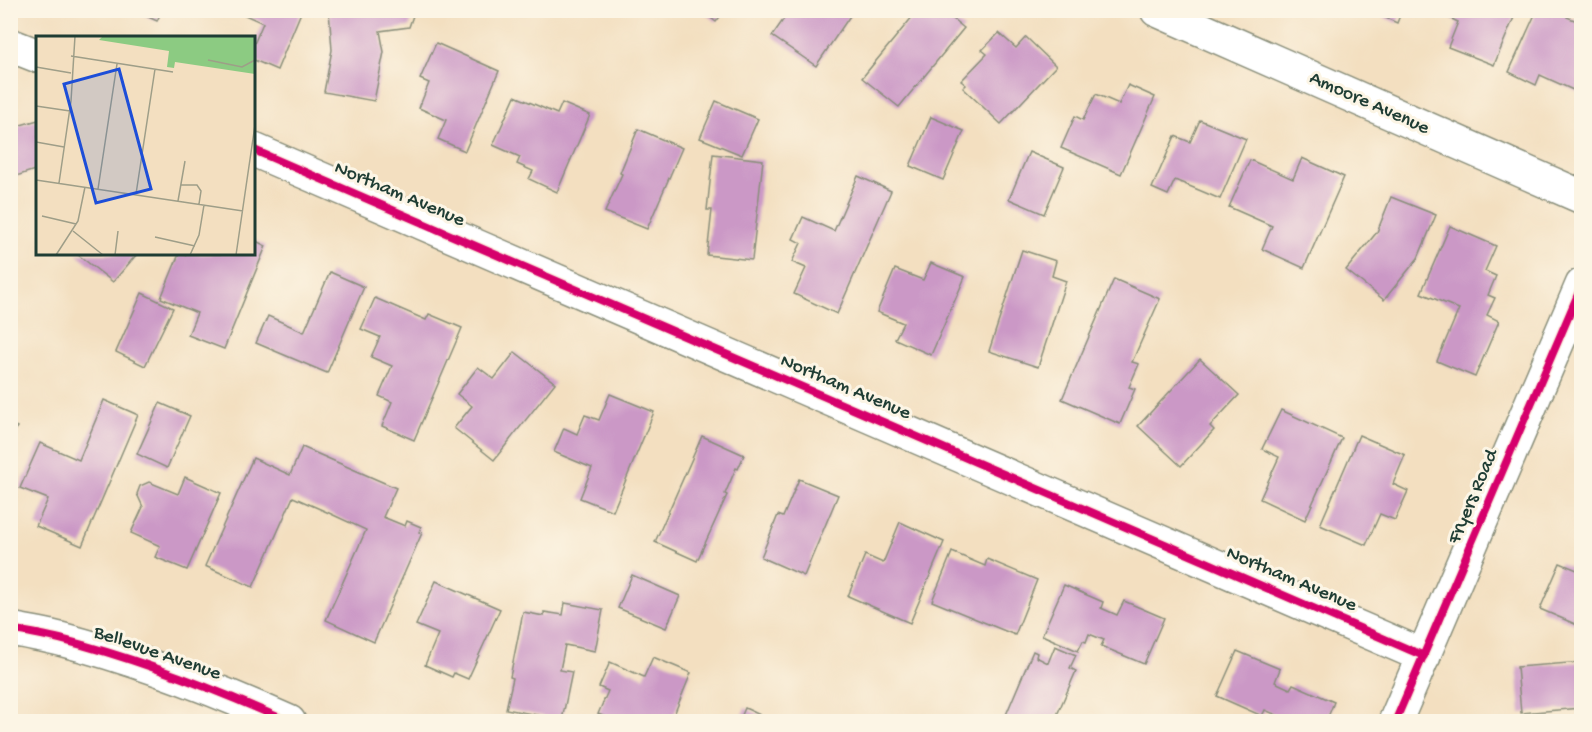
<svg xmlns="http://www.w3.org/2000/svg" width="1592" height="732" viewBox="0 0 1592 732" font-family="'Gochi Hand',sans-serif">
	<rect width="100%" height="100%" fill="#fcf5e5"/>
	<filter id="ink" filterUnits="userSpaceOnUse"><feTurbulence type="fractalNoise" baseFrequency=".0167" numOctaves="2"/><feDisplacementMap in="SourceGraphic" scale="12" xChannelSelector="R" yChannelSelector="G"/><feConvolveMatrix kernelMatrix="1 2 1 2 8 2 1 2 1" color-interpolation-filters="sRGB"/></filter>
	<filter id="wash" filterUnits="userSpaceOnUse"><feTurbulence type="fractalNoise" baseFrequency=".008" numOctaves="4" result="noise"/><feDisplacementMap in="SourceGraphic" scale="24" xChannelSelector="R" yChannelSelector="G"/><feGaussianBlur stdDeviation="1.35" result="paint"/><feColorMatrix in="noise" values="0 0 0 0 0 0 0 0 0 0 0 0 0 0 0 0 0 1.4 0 .05"/><feComposite in="paint" operator="in"/></filter>
	<g filter="url(#wash)">
		<rect width="100%" height="100%" fill="#f3dfc0"/>
		<g id="blocks">
			<g fill="#cb98c6">
				<polygon points="133,10 162,10 157,21"/>
				<polygon points="234,10 302,10 277,70 254,60 254,44 263,23"/>
				<polygon points="329,10 415,10 409,27 380,31 384,52 374,101 324,92 332,50"/>
				<polygon points="701,10 725,10 716,22"/>
				<polygon points="790,10 854,10 816,66 772,36"/>
				<polygon points="918,10 942,10 964,28 899,107 862,78"/>
				<polygon points="1368,10 1402,10 1397,23"/>
				<polygon points="1444,10 1517,10 1494,65 1448,47 1458,22 1443,15"/>
				<polygon points="1537,10 1569,10 1567,17 1582,23 1582,94 1540,75 1536,85 1509,72"/>
				<polygon points="999,33 1016,48 1026,37 1056,66 1001,124 963,88 966,85 961,81 987,54 982,50"/>
				<polygon points="436,43 499,71 465,151 438,139 446,120 419,108 429,83 420,79"/>
				<polygon points="1128,85 1155,97 1121,174 1061,148 1075,116 1083,120 1096,94 1119,104"/>
				<polygon points="515,96 557,114 562,103 590,115 557,192 529,179 533,171 517,164 520,157 493,145"/>
				<polygon points="716,101 758,119 742,155 700,138"/>
				<polygon points="931,117 964,131 943,180 910,166"/>
				<polygon points="38,120 38,169 10,178 10,128"/>
				<polygon points="1200,120 1246,139 1220,199 1175,180 1168,195 1152,188 1175,136 1190,142"/>
				<polygon points="638,129 682,148 647,229 605,212 622,174 620,173"/>
				<polygon points="1029,152 1064,167 1044,214 1009,199"/>
				<polygon points="713,154 763,160 752,260 707,255 712,210 707,210"/>
				<polygon points="1302,158 1344,177 1304,268 1262,249 1272,226 1229,207 1250,160 1293,179"/>
				<polygon points="858,176 891,191 837,314 794,294 806,268 792,262 801,243 793,239 803,217 834,231"/>
				<polygon points="1391,197 1436,215 1418,258 1384,300 1346,270 1377,232"/>
				<polygon points="1450,226 1496,246 1485,271 1496,276 1488,295 1495,298 1487,315 1499,321 1475,377 1437,361 1459,309 1421,293"/>
				<polygon points="254,240 266,246 224,349 188,335 197,313 161,298 179,254 185,255 186,254 254,254"/>
				<polygon points="1022,250 1056,261 1052,276 1066,281 1038,367 989,351"/>
				<polygon points="77,254 137,254 113,282"/>
				<polygon points="931,263 965,277 931,355 895,339 903,323 877,312 895,269 923,280"/>
				<polygon points="330,272 364,287 327,373 256,343 268,316 304,332"/>
				<polygon points="1114,279 1160,299 1132,362 1139,364 1129,387 1135,389 1120,424 1062,399"/>
				<polygon points="142,293 173,308 145,366 116,352"/>
				<polygon points="375,298 426,320 429,314 462,328 414,440 382,426 392,402 379,396 392,366 371,357 380,337 361,329"/>
				<polygon points="515,352 555,383 494,460 454,428 472,406 457,394 478,367 494,379"/>
				<polygon points="1200,359 1239,395 1210,426 1214,430 1181,466 1138,426"/>
				<polygon points="610,394 654,412 613,511 580,498 592,468 554,452 564,428 577,434 585,415 599,420"/>
				<polygon points="104,400 138,415 82,546 36,526 48,499 20,488 40,443 79,460"/>
				<polygon points="160,403 190,416 167,468 137,454"/>
				<polygon points="1281,410 1342,438 1305,520 1260,499 1279,457 1262,449"/>
				<polygon points="10,424 17,427 10,443"/>
				<polygon points="1359,435 1405,455 1393,484 1408,491 1395,520 1380,514 1366,545 1320,525"/>
				<polygon points="702,436 744,455 738,469 736,468 725,494 727,495 697,561 655,542"/>
				<polygon points="302,447 396,488 383,517 405,526 407,521 421,527 419,532 422,533 374,642 326,620 366,530 329,513 293,497 253,587 205,566 253,458 290,475"/>
				<polygon points="185,477 221,493 187,570 155,557 160,546 131,533 143,507 137,494 140,486 149,482 178,494"/>
				<polygon points="799,479 838,495 804,576 761,557 778,515 783,517"/>
				<polygon points="900,522 944,542 910,623 848,596 865,555 883,563"/>
				<polygon points="952,552 985,566 987,559 1037,580 1015,635 932,601"/>
				<polygon points="1560,563 1582,572 1582,627 1540,609"/>
				<polygon points="632,575 680,596 666,628 618,608"/>
				<polygon points="436,581 500,609 468,679 454,673 452,677 425,665 438,634 416,625"/>
				<polygon points="1064,585 1103,602 1101,608 1117,615 1124,601 1164,618 1144,664 1101,646 1104,640 1089,634 1086,642 1083,641 1078,651 1042,635"/>
				<polygon points="565,603 603,610 595,651 565,645 560,670 572,672 562,720 506,709 513,678 510,677 523,612 544,616 544,612 563,615"/>
				<polygon points="1055,646 1076,655 1070,668 1076,671 1054,722 1003,722 1033,651 1037,653 1036,657 1048,663"/>
				<polygon points="1237,651 1280,669 1275,682 1290,689 1293,684 1334,702 1326,722 1277,722 1279,716 1265,710 1262,716 1217,696"/>
				<polygon points="653,657 691,673 671,722 609,722 610,719 598,714 608,691 599,687 610,662 644,677"/>
				<polygon points="1582,662 1582,708 1521,713 1517,667"/>
				<polygon points="745,708 775,722 739,722"/>
				<polygon points="84,715 99,721 99,722 81,722"/>
			</g>
		</g>
	</g>
	<g filter="url(#ink)">
		<use href="#blocks" fill-opacity="0" stroke="#898e7a" stroke-width="1.5"/>
		<g fill="none" stroke-linecap="round" stroke-linejoin="round">
			<g stroke="#898e7a" stroke-width="36">
				<g id="minor">
					<polyline points="1157,10 1582,197"/>
					<polyline points="10,45 38,56"/>
					<polyline points="254,150 1424,656"/>
				</g>
			</g>
			<g stroke="#898e7a" stroke-width="36">
				<g id="tertiary">
					<path d="M10 629C27 632 44 635 60 639 139 659 215 689 289 722"/>
					<polyline points="1395,722 1582,285"/>
				</g>
			</g>
			<use href="#minor" stroke="#fff" stroke-width="33"/>
			<use href="#tertiary" stroke="#fff" stroke-width="33"/>
			<g stroke="#fcf5e5" stroke-width="11">
				<g id="cycleway">
					<polyline points="254,150 1424,656"/>
					<path d="M10 629C27 632 44 635 60 639 139 659 215 689 289 722"/>
					<polyline points="1395,722 1582,285"/>
				</g>
			</g>
			<use href="#cycleway" stroke="#d6006c" stroke-width="8"/>
		</g>
	</g>
	<g text-anchor="middle" dominant-baseline="central" stroke-width="6" stroke-linejoin="round" paint-order="stroke">
		<g font-size="20" fill="#1f3d34" stroke="#fcf5e5">
			<text transform="translate(1369 104) rotate(24)">Amoore Avenue</text>
			<text transform="translate(399 195) rotate(23)">Northam Avenue</text>
			<text transform="translate(845 388) rotate(23)">Northam Avenue</text>
			<text transform="translate(1474 497) rotate(-67)">Fryers Road</text>
			<text transform="translate(1291 580) rotate(23)">Northam Avenue</text>
			<text transform="translate(157 654) rotate(19)">Bellevue Avenue</text>
		</g>
	</g>
	<g transform="translate(36 36)">
		<rect width="219" height="219" fill="#f3dfc0"/>
		<path d="M67 0H219V38L139 26 138 32 131 31 133 15 63 4Z" fill="#8ccb82"/>
		<path fill="none" stroke="#9e9e88" stroke-width="1.5" d="M35 20 137 36M172 24 206 31 219 24M0 31 35 37M0 70 34 75M0 106 28 111M0 144 207 175M23 147 35 65 39 0M145 149H161L165 155 163 168M62 153 81 28M100 158 119 33M142 165 149 125M6 180 40 188M37 195 67 219M119 201 159 210M20 219 42 185 49 151M79 219 82 195M154 219 163 199 168 169M200 219 219 89"/>
		<path fill="#1d4ed8" fill-opacity="0.15" stroke="#1d4ed8" stroke-width="3" d="M83 33 115 153 60 167 28 48Z"/>
		<rect width="219" height="219" fill="none" stroke="#1f3d34" stroke-width="3"/>
	</g>
	<rect width="1592" height="732" fill="none" stroke="#fcf5e5" stroke-width="36"/>
</svg>
